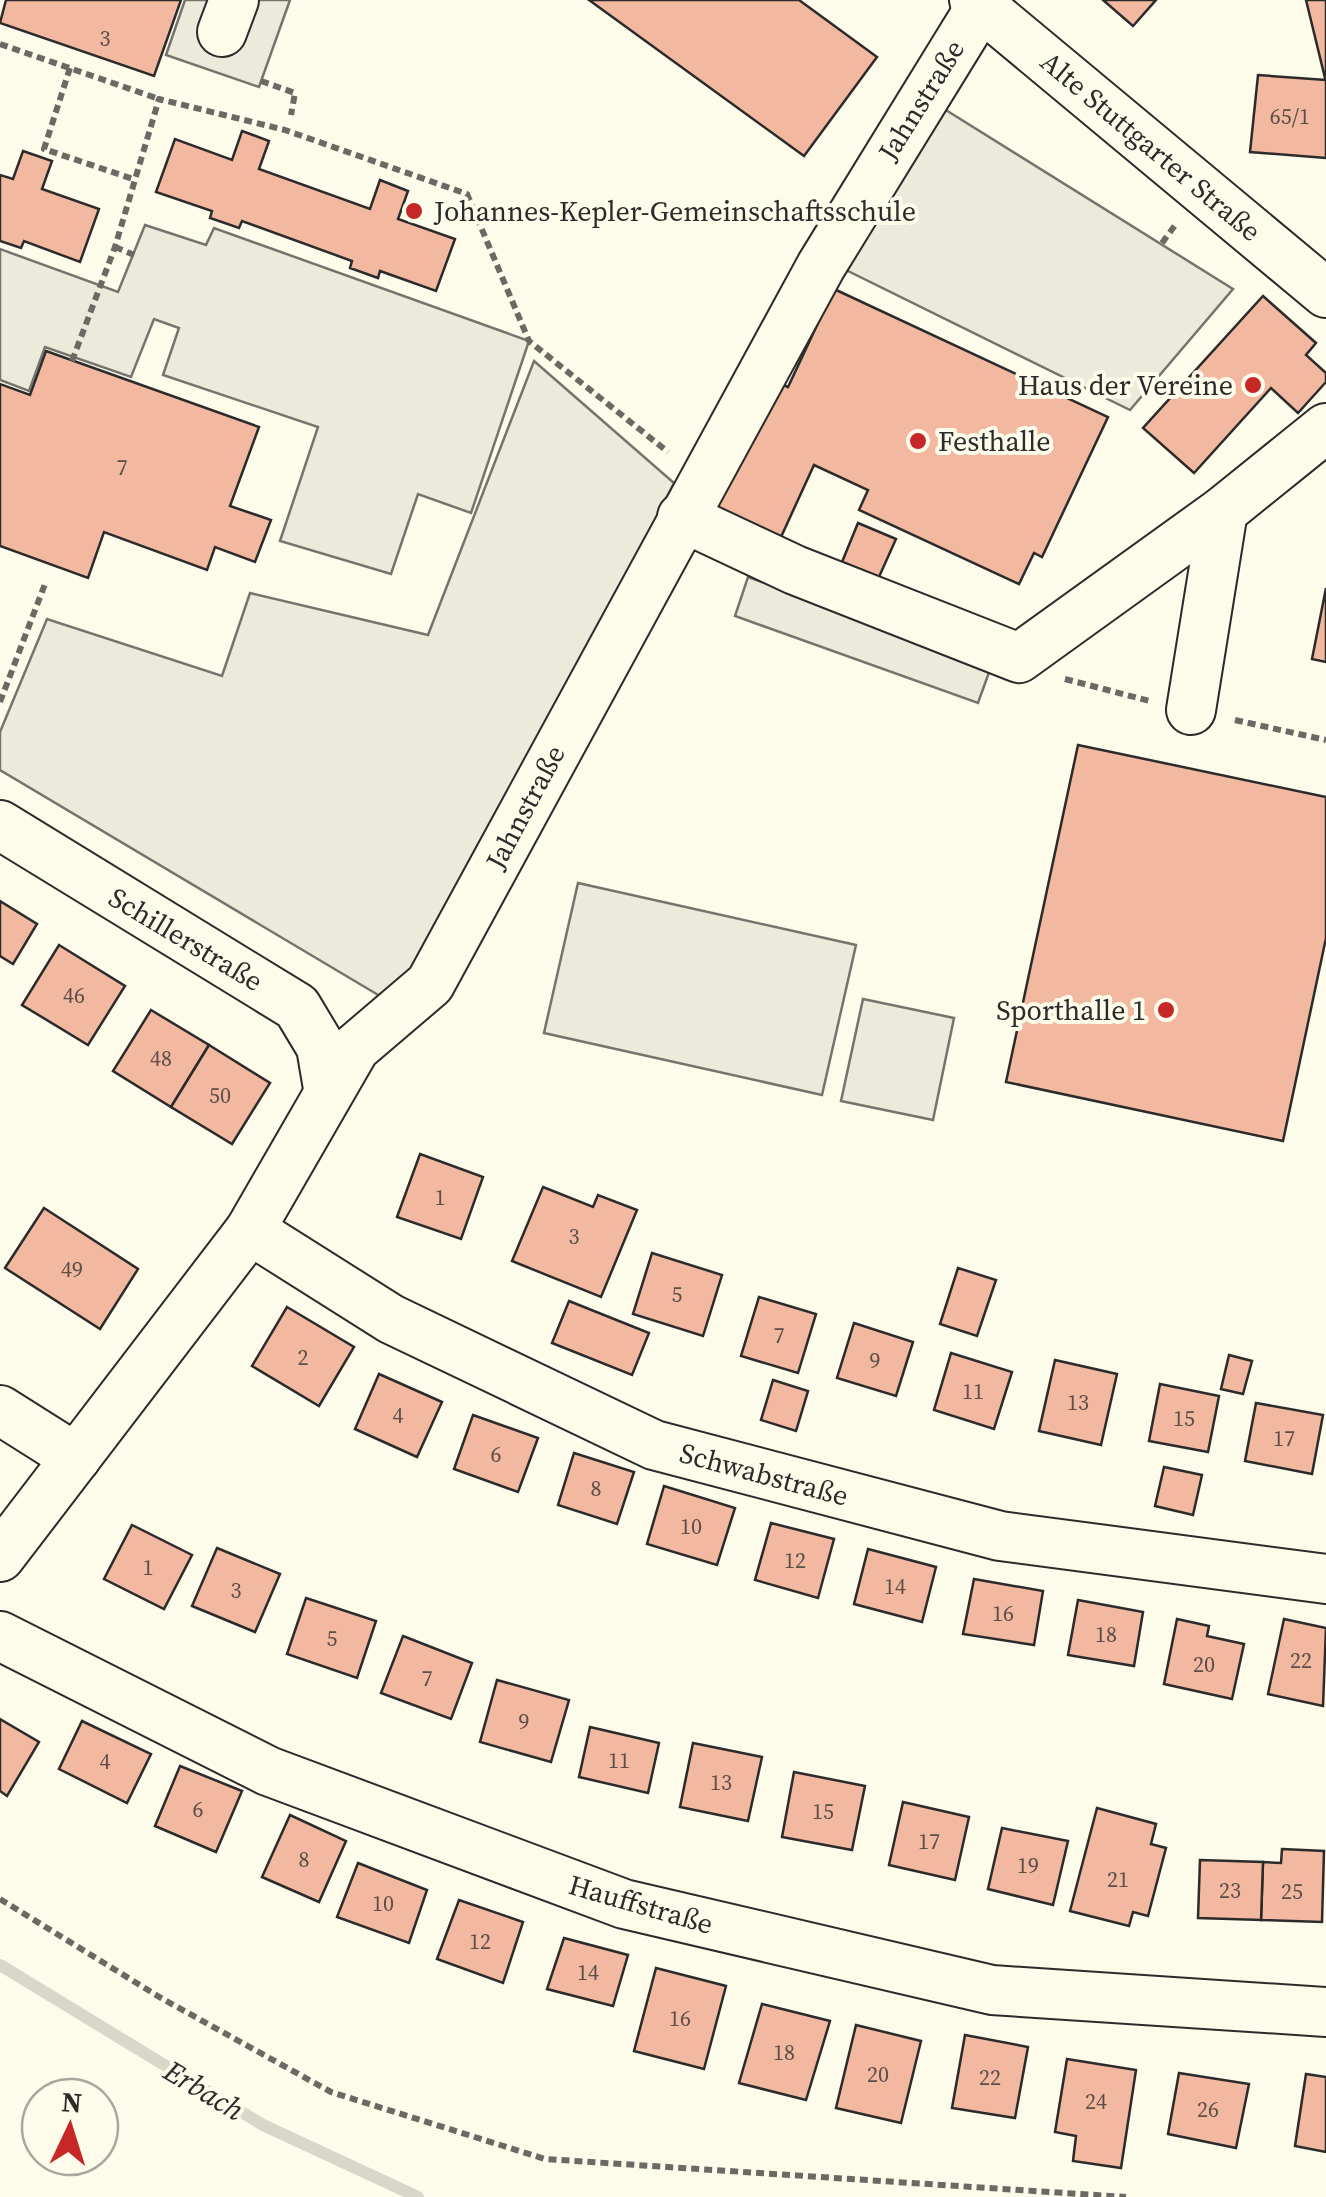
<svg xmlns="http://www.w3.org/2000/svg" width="1326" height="2197" viewBox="0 0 1326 2197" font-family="'Source Serif 4',serif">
	<rect width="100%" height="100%" fill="#fdfbea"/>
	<g fill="#ecebdb" stroke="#74746e" stroke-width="2.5">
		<polygon points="534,361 674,483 434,954 385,999 0,770 0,732 47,619 222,676 250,593 428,635"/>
		<polygon points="578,883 856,945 822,1095 544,1033"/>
		<polygon points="863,999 954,1018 933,1120 841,1101"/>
	</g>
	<g fill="#eceadb" stroke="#74746e" stroke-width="2.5">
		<polygon points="185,0 290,0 259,87 166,55"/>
		<polygon points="941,107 1233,289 1130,410 842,268"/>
		<polygon points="145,225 206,245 214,228 529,341 471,513 418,494 391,574 280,541 318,427 163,375 179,328 154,319 131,377 45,347 29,391 0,380 0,249 118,292"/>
		<polygon points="748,577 992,664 978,703 735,616"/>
	</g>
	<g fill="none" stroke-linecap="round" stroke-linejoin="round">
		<polyline stroke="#d8d7c9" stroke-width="12" points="0,1965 263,2125 418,2197"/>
	</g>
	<g fill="#f2b8a0" stroke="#2b2b2b" stroke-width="2.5">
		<polygon points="6,0 181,0 154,76 0,23"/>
		<polygon points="589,0 799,0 877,57 804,156"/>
		<polygon points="1103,0 1156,0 1133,26"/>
		<polygon points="1306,0 1326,0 1326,78 1325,78"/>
		<polygon points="1258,75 1326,80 1326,158 1250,152"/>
		<polygon points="242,131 269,141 259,169 370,209 380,180 408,191 398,219 455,239 436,291 380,271 378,278 350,268 352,261 242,221 239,228 210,218 212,211 156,192 175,139 232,160"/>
		<polygon points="23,151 52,161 42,189 99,209 80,262 24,241 21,248 0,241 0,175 13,179"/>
		<polygon points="834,289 1108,417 1042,557 1034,553 1019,584 859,510 868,490 814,465 781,537 709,503 768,378 788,387"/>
		<polygon points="1263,296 1316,343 1306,355 1326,373 1326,382 1298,413 1271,388 1194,473 1143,428"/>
		<polygon points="46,351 259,427 230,506 271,520 255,562 215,547 207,570 104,532 88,578 0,546 0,384 30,395"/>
		<polygon points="858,523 896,539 879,577 842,562"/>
		<polygon points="1326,588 1326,662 1312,659"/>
		<polygon points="1078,745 1326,797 1326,938 1283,1141 1006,1082"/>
		<polygon points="0,901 37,924 13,964 0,956"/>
		<polygon points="59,945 125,986 88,1045 22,1005"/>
		<polygon points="151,1010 209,1045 171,1107 113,1071"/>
		<polygon points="209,1045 270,1083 232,1144 171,1107"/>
		<polygon points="420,1154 483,1177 461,1239 397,1217"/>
		<polygon points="543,1187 593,1207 598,1195 637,1210 601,1297 512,1261"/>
		<polygon points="44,1208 138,1269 100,1329 5,1268"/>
		<polygon points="652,1253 722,1275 703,1336 633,1314"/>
		<polygon points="958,1268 996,1280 977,1336 940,1324"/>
		<polygon points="759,1297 816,1314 798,1373 741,1356"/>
		<polygon points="569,1301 649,1333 632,1375 552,1343"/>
		<polygon points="287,1307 354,1347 319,1406 252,1366"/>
		<polygon points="854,1323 913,1342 896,1396 837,1378"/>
		<polygon points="951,1353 1012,1372 994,1429 934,1410"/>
		<polygon points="1229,1355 1252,1361 1243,1394 1221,1389"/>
		<polygon points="1055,1360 1117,1374 1101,1445 1039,1431"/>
		<polygon points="379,1374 442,1402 417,1457 355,1429"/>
		<polygon points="773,1380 808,1391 796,1431 761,1420"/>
		<polygon points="1160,1384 1219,1396 1208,1452 1149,1441"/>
		<polygon points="1256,1403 1323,1415 1312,1474 1245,1461"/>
		<polygon points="473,1415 538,1438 518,1492 454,1469"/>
		<polygon points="574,1453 634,1472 617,1524 558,1505"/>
		<polygon points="1164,1467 1202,1475 1193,1515 1155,1506"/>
		<polygon points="664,1486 735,1508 717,1565 647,1544"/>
		<polygon points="771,1523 834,1539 818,1598 755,1580"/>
		<polygon points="132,1525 192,1555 164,1609 104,1579"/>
		<polygon points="217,1548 280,1574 255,1632 192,1606"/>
		<polygon points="868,1549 936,1567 922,1622 854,1604"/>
		<polygon points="974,1579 1043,1591 1034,1645 963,1634"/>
		<polygon points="306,1598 376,1621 357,1678 287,1654"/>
		<polygon points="1078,1600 1143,1612 1134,1666 1068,1655"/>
		<polygon points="1177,1619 1209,1626 1207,1636 1244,1644 1232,1699 1164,1684"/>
		<polygon points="1284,1619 1326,1628 1323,1706 1268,1694"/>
		<polygon points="403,1636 472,1663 451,1719 381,1693"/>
		<polygon points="497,1680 569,1700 551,1762 480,1742"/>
		<polygon points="0,1719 39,1742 7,1796 0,1791"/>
		<polygon points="82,1721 151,1754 127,1803 59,1769"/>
		<polygon points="590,1727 659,1743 648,1793 579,1777"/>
		<polygon points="693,1743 762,1757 748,1821 680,1807"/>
		<polygon points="180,1766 242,1791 216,1852 155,1826"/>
		<polygon points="794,1772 865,1786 852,1850 782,1837"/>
		<polygon points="903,1802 969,1817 955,1880 889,1865"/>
		<polygon points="1097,1808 1156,1824 1151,1844 1166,1848 1148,1916 1133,1912 1129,1926 1070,1911"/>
		<polygon points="290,1815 346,1841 319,1902 262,1877"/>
		<polygon points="1002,1828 1068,1841 1053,1905 988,1889"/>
		<polygon points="1282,1849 1324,1851 1322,1922 1261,1920 1263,1862 1281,1863"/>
		<polygon points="1200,1860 1263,1862 1261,1920 1198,1918"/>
		<polygon points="358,1863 427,1890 409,1943 337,1917"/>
		<polygon points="459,1900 523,1922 503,1983 437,1959"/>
		<polygon points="564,1938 628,1955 613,2006 547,1989"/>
		<polygon points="656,1968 726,1986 704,2069 634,2051"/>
		<polygon points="762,2004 830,2021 806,2100 739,2083"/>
		<polygon points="856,2025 921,2041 901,2123 836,2108"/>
		<polygon points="965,2035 1028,2047 1015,2118 952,2108"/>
		<polygon points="1067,2059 1136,2070 1121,2168 1073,2161 1076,2136 1055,2132"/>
		<polygon points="1179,2073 1249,2084 1236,2148 1168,2134"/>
		<polygon points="1306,2074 1326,2077 1326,2152 1295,2146"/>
	</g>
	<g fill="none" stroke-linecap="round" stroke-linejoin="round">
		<g stroke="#2b2b2b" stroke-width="52">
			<g id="minor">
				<polyline points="974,0 1326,293"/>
				<polyline points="222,32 234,0"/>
				<polyline points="682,517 795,570 1019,658 1223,511 1326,428"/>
				<polyline points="1191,710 1223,511"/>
				<polyline points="0,825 297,1007 321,1047 328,1088"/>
				<polyline points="250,1230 391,1319 654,1445 1000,1536 1326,1579"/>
				<polyline points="0,1410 76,1458"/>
				<polyline points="0,1557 250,1230 355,1048 430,984 821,266 981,6"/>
				<polyline points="0,1636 268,1771 624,1904 992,1990 1326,2012"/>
			</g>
		</g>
		<g stroke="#6a6964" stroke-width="6" stroke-dasharray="8 5" stroke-linecap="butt">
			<polyline points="0,44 159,99"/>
			<polyline points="70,68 44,149 133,179"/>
			<polyline points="261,81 295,93 291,115"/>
			<polyline points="1162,243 1176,224"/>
			<polyline points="115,247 134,255"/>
			<polyline points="72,361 115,247 159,99 285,130 467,194 529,341 668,452"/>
			<polyline points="1065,679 1150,701"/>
			<polyline points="0,702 45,584"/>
			<polyline points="1235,720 1326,740"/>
			<polyline points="0,1899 161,1998 331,2092 545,2159 1126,2197"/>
		</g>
		<use href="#minor" stroke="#fdfbea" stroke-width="48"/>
	</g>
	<g fill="#c62828" stroke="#fdfbea" stroke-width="4">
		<circle cx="414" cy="211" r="10"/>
		<circle cx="1253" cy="385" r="10"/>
		<circle cx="918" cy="441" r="10"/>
		<circle cx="1166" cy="1010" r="10"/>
	</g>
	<g text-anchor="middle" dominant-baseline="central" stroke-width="8" stroke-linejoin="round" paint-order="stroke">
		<g font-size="22" fill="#5d4e48">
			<text x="105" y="38">3</text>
			<text x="1290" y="116">65/1</text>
			<text x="122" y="467">7</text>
			<text x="74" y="995">46</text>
			<text x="161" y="1058">48</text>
			<text x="220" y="1095">50</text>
			<text x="440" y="1197">1</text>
			<text x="574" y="1236">3</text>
			<text x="72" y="1269">49</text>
			<text x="677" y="1294">5</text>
			<text x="779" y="1335">7</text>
			<text x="303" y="1357">2</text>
			<text x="875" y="1360">9</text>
			<text x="973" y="1391">11</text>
			<text x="1078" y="1402">13</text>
			<text x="398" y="1415">4</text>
			<text x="1184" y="1418">15</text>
			<text x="1284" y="1438">17</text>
			<text x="496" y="1454">6</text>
			<text x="596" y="1488">8</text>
			<text x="691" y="1526">10</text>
			<text x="795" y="1560">12</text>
			<text x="148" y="1567">1</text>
			<text x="895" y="1586">14</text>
			<text x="236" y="1590">3</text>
			<text x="1003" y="1613">16</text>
			<text x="1106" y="1634">18</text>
			<text x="332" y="1638">5</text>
			<text x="1301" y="1660">22</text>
			<text x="1204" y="1664">20</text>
			<text x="427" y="1678">7</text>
			<text x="524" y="1721">9</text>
			<text x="619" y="1760">11</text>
			<text x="105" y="1761">4</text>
			<text x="721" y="1782">13</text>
			<text x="198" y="1809">6</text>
			<text x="823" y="1811">15</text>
			<text x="929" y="1841">17</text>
			<text x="304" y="1859">8</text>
			<text x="1028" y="1865">19</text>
			<text x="1118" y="1879">21</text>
			<text x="1230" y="1890">23</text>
			<text x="1292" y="1891">25</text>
			<text x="383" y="1903">10</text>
			<text x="480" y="1941">12</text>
			<text x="588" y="1972">14</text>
			<text x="680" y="2018">16</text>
			<text x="784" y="2052">18</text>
			<text x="878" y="2074">20</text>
			<text x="990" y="2077">22</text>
			<text x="1096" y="2101">24</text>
			<text x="1208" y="2109">26</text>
		</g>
		<g font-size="28" fill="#2b2b2b" stroke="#fdfbea">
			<text transform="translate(921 100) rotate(-58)">Jahnstraße</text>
			<text transform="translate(1151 146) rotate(40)">Alte Stuttgarter Straße</text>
			<text transform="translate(525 807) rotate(-62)">Jahnstraße</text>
			<text transform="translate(186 939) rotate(31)">Schillerstraße</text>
			<text transform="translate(764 1474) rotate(15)">Schwabstraße</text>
			<text transform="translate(641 1904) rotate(16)">Hauffstraße</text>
		</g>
		<g font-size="28" fill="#2b2b2b" stroke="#fdfbea" text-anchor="start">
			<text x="434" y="211">Johannes-Kepler-Gemeinschaftsschule</text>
			<text x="1233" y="385" text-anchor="end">Haus der Vereine</text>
			<text x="938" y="441">Festhalle</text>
			<text x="1146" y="1010" text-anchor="end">Sporthalle 1</text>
		</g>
		<g font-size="30" font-style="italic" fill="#2b2b2b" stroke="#fdfbea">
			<text transform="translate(204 2090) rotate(31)">Erbach</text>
		</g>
	</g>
	<g transform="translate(70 2127) rotate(4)"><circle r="48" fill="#fdfbea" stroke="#a9a89e" stroke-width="2.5"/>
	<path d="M0-8L18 38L0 25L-18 38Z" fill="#c62828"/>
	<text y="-15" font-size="28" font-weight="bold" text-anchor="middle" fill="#2b2b2b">N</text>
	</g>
</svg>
